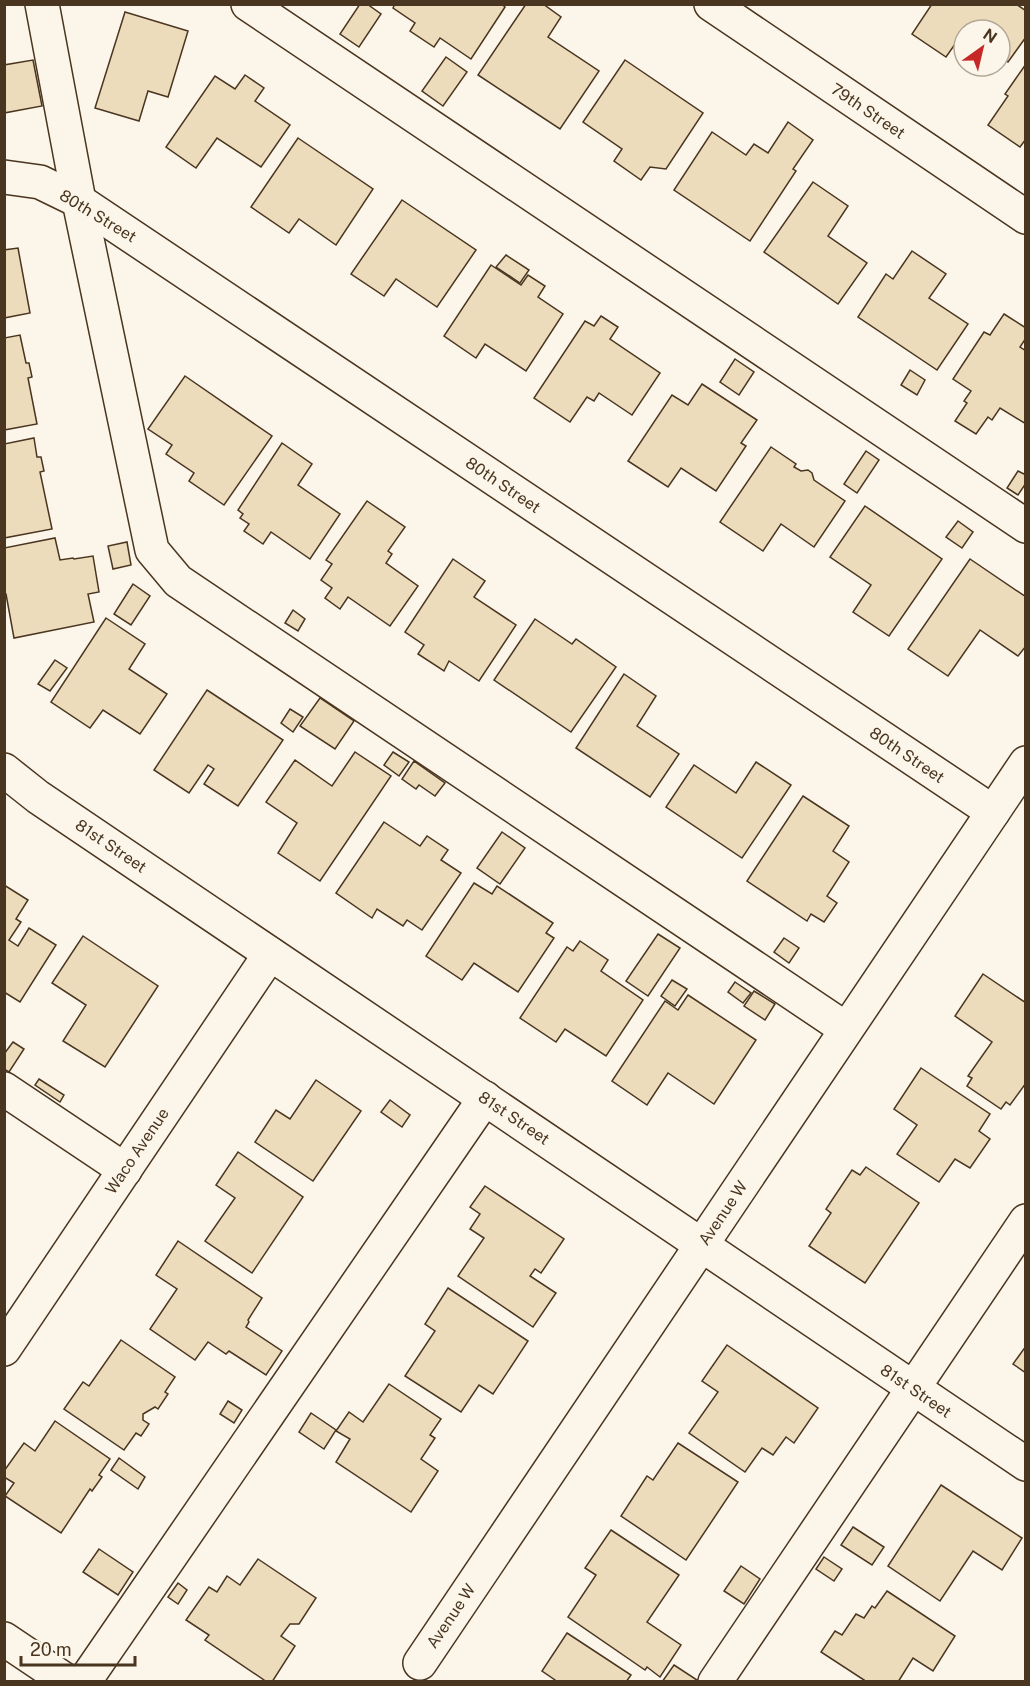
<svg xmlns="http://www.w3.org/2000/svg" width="1030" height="1686" viewBox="0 0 1030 1686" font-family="'Public Sans',sans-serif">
	<rect width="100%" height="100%" fill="#fbf6e9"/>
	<g fill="#ecdcbc" stroke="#4a3520" stroke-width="1.5">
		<polygon points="360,4 367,4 381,14 359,47 340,34"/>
		<polygon points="395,4 502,4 505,7 471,59 440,38 434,47 410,31 415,23 393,8"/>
		<polygon points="526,4 543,4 561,17 548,37 599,71 560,129 478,75"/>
		<polygon points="932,4 1016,4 1026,11 1026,37 1008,62 1000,57 1000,30 964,30 964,39 960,37 946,57 912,34"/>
		<polygon points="125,12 188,31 168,97 148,91 139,121 95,108"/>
		<polygon points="446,57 467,72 443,106 422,91"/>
		<polygon points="33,60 42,106 4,113 4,65"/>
		<polygon points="625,60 703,113 666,169 650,167 641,180 614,161 622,149 583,122"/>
		<polygon points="1026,64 1026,139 1020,147 988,125 1008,96 1005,94"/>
		<polygon points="245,75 264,88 255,101 290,125 261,167 217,138 196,168 166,147 215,76 235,89"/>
		<polygon points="788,122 813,140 793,169 796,171 750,241 674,190 712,132 746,155 754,144 768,153"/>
		<polygon points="298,138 373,189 336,245 299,219 289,233 251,207"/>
		<polygon points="813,182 848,206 828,236 867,263 838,304 764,252"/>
		<polygon points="402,200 476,250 437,307 396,279 384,296 351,274"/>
		<polygon points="18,248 30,313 4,318 4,250"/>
		<polygon points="912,251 946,274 929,298 968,324 937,370 858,317 886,274 893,279"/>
		<polygon points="506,255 529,270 520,283 496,267"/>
		<polygon points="491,265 521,285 528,275 545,286 538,297 563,314 526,371 485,344 476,358 444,336"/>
		<polygon points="1004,314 1026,328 1026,338 1020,347 1026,351 1026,424 1000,408 992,420 988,417 976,434 955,421 967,403 964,401 971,391 953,379 984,332 990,335"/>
		<polygon points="601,316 618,327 610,339 660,373 632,415 599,393 594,401 587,397 570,422 534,398 585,321 594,326"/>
		<polygon points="20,335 26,363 29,363 32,377 28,378 37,424 4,430 4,338"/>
		<polygon points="735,359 754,372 739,395 720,382"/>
		<polygon points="910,370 925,380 917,395 901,385"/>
		<polygon points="185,376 272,436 224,505 189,481 194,473 166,454 172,445 148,429"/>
		<polygon points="702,384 757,420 741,443 746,446 716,491 681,468 668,487 628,461 672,395 688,405"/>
		<polygon points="34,438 37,457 41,457 44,471 40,472 52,529 4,538 4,444"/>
		<polygon points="282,443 312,464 298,485 340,514 310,559 271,532 263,544 244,531 249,524 240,518 243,514 238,510"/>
		<polygon points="771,447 796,464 794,467 801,471 808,470 812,473 814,480 845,501 814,547 781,524 763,551 720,522"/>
		<polygon points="866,451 879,460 857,493 844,484"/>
		<polygon points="1018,471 1026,475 1026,483 1018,495 1007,488"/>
		<polygon points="367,501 405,527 388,551 392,554 386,563 418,586 390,626 348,597 340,609 325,598 332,588 321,580 332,564 326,560"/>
		<polygon points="865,506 942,559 889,636 853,612 871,585 830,557"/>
		<polygon points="958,521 973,532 962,548 946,537"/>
		<polygon points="55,538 60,560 73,558 74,559 93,556 99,592 88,594 94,622 14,638 6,594 4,594 4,548"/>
		<polygon points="127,542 131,565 113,569 108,546"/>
		<polygon points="453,559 485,581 474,597 516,625 479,681 449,661 444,671 418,654 424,645 405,632"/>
		<polygon points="970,559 1026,597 1026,646 1018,656 980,630 948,676 908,649"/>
		<polygon points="133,584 150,596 131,625 114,614"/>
		<polygon points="293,610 305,619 298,631 285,623"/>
		<polygon points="106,618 145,644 129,669 167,694 140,734 103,710 90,728 51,702"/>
		<polygon points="535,619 572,644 576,639 616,667 571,732 494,680"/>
		<polygon points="55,660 67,668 50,691 38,684"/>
		<polygon points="624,674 656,696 637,726 679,754 650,797 576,748"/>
		<polygon points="207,690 283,740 238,806 204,784 214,769 208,765 189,793 154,770"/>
		<polygon points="320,698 354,721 335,749 300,726"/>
		<polygon points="290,709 303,717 293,732 281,723"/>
		<polygon points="355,752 391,776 320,881 278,853 297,823 266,802 295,760 332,786"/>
		<polygon points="393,752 409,762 399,776 384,765"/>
		<polygon points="414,761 445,783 435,796 419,785 416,789 402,779"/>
		<polygon points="756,762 791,785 742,858 666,807 694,765 736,793"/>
		<polygon points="803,796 849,826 833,851 849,862 827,896 837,903 824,922 811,914 807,921 747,881"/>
		<polygon points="384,822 420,846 427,836 448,850 441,860 461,873 422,930 407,920 403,926 377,909 372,918 336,893"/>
		<polygon points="502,832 525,848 500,884 477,868"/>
		<polygon points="474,883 492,894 497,886 553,923 546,933 554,938 518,992 474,963 462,980 426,956"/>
		<polygon points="4,885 28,900 16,919 21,922 9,940 18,946 29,928 56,945 20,1002 4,992"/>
		<polygon points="658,934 680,948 648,996 626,981"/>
		<polygon points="83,936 158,986 105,1067 63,1041 86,1005 52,983"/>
		<polygon points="784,938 799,948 789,963 774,952"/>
		<polygon points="580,941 608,960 601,971 643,1000 606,1056 565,1029 556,1042 520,1018 567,947 573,951"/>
		<polygon points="983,974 1026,1003 1026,1083 1010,1105 1006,1102 1001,1109 967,1086 972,1078 968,1076 992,1042 955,1016"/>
		<polygon points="672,980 687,989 675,1006 661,996"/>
		<polygon points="735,982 751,993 743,1003 728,992"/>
		<polygon points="754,991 775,1004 765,1020 744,1006"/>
		<polygon points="688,995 756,1040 714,1104 668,1073 647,1105 612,1081 665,1001 678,1010"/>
		<polygon points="13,1042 24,1049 9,1072 4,1069 4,1054"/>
		<polygon points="921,1068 990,1114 979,1131 990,1139 970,1168 955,1159 939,1182 897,1154 917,1125 894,1109"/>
		<polygon points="39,1079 64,1095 60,1102 35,1085"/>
		<polygon points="316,1080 361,1111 313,1181 255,1142 276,1110 290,1119"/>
		<polygon points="390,1100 410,1115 402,1127 381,1112"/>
		<polygon points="238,1152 303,1197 252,1273 205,1241 235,1198 216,1185"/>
		<polygon points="866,1167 919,1203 865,1283 809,1246 831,1213 826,1209 852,1170 860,1175"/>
		<polygon points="485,1186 564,1239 541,1273 535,1269 530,1276 556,1293 533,1327 458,1276 484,1238 470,1229 480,1214 470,1207"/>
		<polygon points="178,1241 262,1298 248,1320 249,1322 246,1327 282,1351 266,1375 229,1351 226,1354 208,1342 195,1360 150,1329 177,1289 156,1275"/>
		<polygon points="448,1288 528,1341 493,1394 479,1385 461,1412 405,1376 435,1331 425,1324"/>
		<polygon points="121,1340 175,1377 165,1392 168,1394 158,1409 155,1407 143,1414 143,1420 149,1424 141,1436 136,1433 124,1450 64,1409 83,1382 89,1386"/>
		<polygon points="727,1345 818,1408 794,1443 786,1437 773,1455 762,1448 745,1472 689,1433 718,1392 702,1381"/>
		<polygon points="1026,1346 1026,1373 1013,1364"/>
		<polygon points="389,1384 441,1419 430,1435 435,1438 421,1459 438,1471 411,1512 336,1462 350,1439 336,1431 349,1412 363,1422"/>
		<polygon points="228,1401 242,1410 234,1423 220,1414"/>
		<polygon points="311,1413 336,1430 324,1449 299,1432"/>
		<polygon points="55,1421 110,1459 99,1475 102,1477 92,1491 90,1489 61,1533 5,1496 14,1483 4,1477 4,1471 24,1443 35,1451"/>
		<polygon points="678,1443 738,1482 686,1560 621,1516 647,1476 653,1480"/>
		<polygon points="119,1458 145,1477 138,1489 111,1470"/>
		<polygon points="941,1485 1022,1538 1002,1570 973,1551 940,1601 888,1566"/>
		<polygon points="853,1527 884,1547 872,1565 841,1545"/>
		<polygon points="611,1530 679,1575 647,1622 681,1645 660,1677 647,1667 645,1670 568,1617 596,1575 585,1568"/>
		<polygon points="99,1549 133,1572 118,1595 83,1572"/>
		<polygon points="824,1557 842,1569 834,1581 816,1569"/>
		<polygon points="258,1559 316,1598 299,1624 290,1624 281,1636 295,1646 272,1682 267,1682 205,1640 209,1635 186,1620 209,1587 217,1592 227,1576 240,1585"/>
		<polygon points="741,1566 760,1579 744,1604 724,1591"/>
		<polygon points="178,1583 187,1590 178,1604 168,1597"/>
		<polygon points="887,1591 955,1636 933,1671 913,1658 898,1682 867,1682 821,1652 835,1631 842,1635 856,1614 864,1618 872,1606 875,1608"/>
		<polygon points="567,1633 631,1675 626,1682 554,1682 555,1680 542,1671"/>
		<polygon points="674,1665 697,1680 696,1682 662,1682"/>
	</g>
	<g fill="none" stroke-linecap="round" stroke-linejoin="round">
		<g stroke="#4a3520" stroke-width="36">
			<g id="minor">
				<polyline points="42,4 79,201 152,550 178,581 846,1029"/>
				<polyline points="248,4 1026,526"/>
				<polyline points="711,4 1026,217"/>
				<polyline points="4,177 40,182 79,201 993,812"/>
				<polyline points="4,770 38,797 1026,1464"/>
				<polyline points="4,1089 125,1170"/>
				<polyline points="4,1349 270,954"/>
				<polyline points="420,1663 1026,763"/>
				<polyline points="84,1682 485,1098"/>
				<polyline points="715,1682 1026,1221"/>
			</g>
		</g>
		<g stroke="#4a3520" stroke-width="36">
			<polyline id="major" points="4,1639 68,1682"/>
		</g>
		<use href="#minor" stroke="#fbf6e9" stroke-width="33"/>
		<use href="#major" stroke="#fbf6e9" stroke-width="33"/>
	</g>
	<g text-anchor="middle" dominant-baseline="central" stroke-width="4.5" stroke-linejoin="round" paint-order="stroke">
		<g font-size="16" fill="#4a3520" stroke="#fbf6e9">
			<text transform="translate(868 111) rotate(34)">79th Street</text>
			<text transform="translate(98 216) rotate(31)">80th Street</text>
			<text transform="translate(503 485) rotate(34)">80th Street</text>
			<text transform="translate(907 755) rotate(34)">80th Street</text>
			<text transform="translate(111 846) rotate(34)">81st Street</text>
			<text transform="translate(514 1118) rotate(34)">81st Street</text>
			<text transform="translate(137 1151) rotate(-56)">Waco Avenue</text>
			<text transform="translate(723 1213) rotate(-56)">Avenue W</text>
			<text transform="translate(916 1391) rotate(34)">81st Street</text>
			<text transform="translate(451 1616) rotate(-56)">Avenue W</text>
		</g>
	</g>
	<rect width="1030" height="1686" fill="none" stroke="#4a3520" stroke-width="12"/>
	<g transform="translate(982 48) rotate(34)"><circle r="28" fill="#fbf6e9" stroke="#b4a999" stroke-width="1.5"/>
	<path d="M0-4.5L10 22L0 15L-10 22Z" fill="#c62828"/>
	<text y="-9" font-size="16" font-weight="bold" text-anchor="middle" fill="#4a3520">N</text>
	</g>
	<path d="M21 1656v9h114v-9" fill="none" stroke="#4a3520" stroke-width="3"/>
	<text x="30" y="1656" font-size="18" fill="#4a3520" stroke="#fbf6e9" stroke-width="4.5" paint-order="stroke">20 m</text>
</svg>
